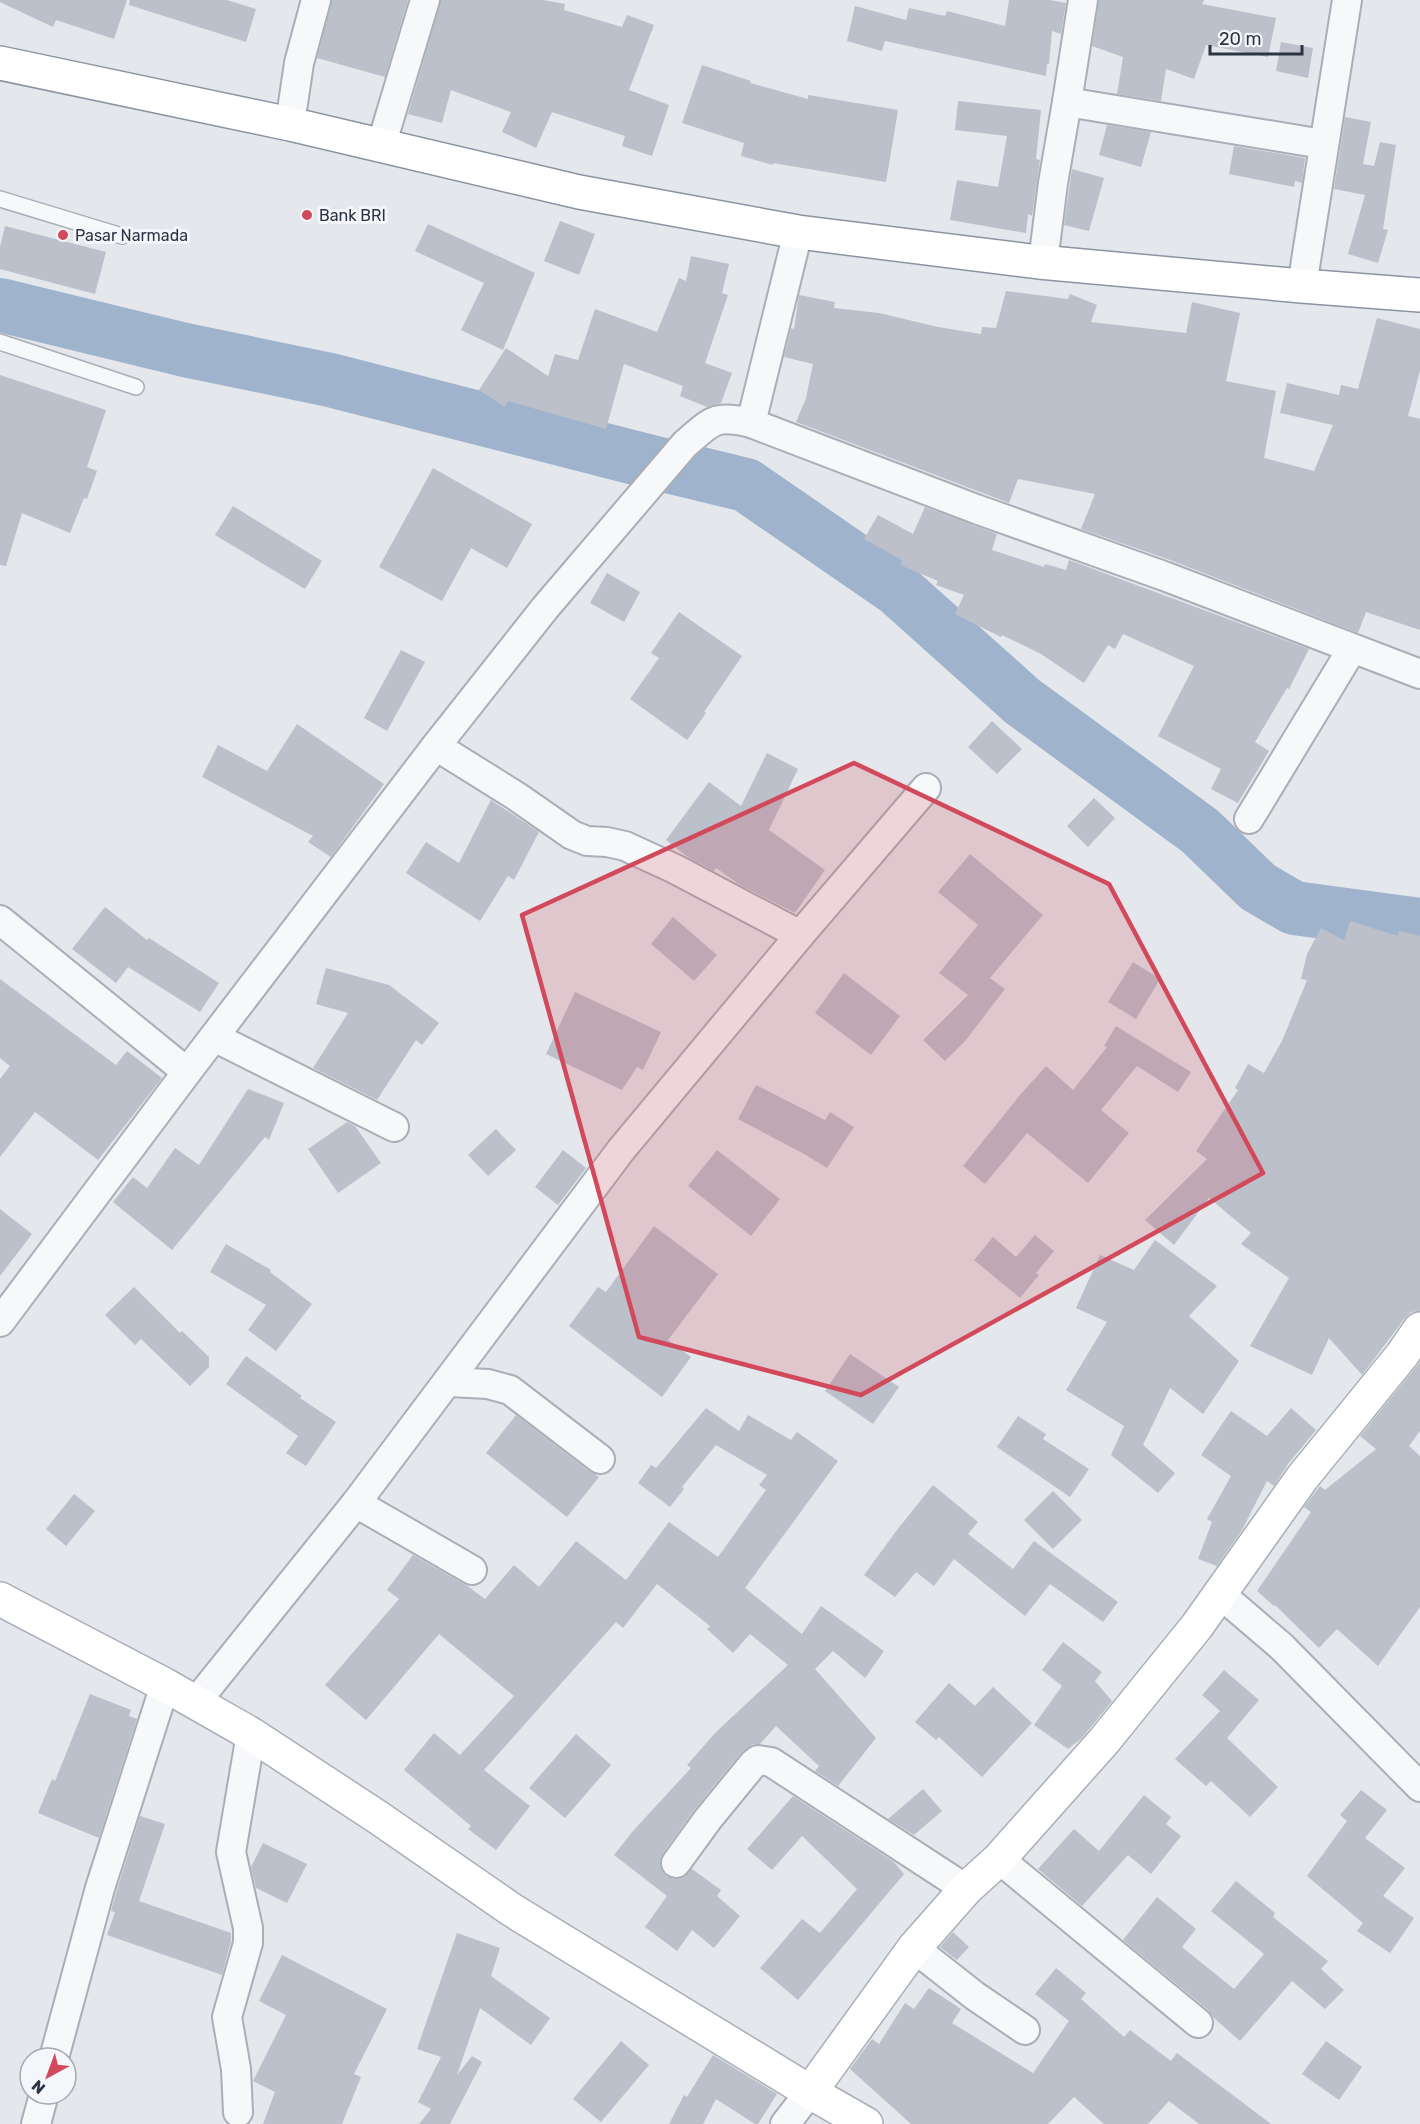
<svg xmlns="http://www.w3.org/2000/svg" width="1420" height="2124" viewBox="0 0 1420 2124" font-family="Rubik,sans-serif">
	<rect width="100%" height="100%" fill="#e4e7ec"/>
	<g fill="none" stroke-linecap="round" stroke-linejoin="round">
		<polyline stroke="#9fb4cc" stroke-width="54" points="0,305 185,350 330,380 647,461 746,485 897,589 1022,701 1200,831 1258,887 1294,908 1420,925"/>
	</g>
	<g fill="#bbc0ca">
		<polygon points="0,0 127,0 114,39 56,20 53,27 0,2"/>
		<polygon points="130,0 227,0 256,9 246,42 129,5"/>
		<polygon points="332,0 408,0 385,77 317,58"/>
		<polygon points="441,0 543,0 565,4 564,10 622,27 627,15 654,25 629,90 669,105 652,156 622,146 625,136 552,112 536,148 502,132 511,112 451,90 442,123 408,114"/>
		<polygon points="1009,0 1050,0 1066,3 1061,34 1052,31 1049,64 1047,64 1046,76 885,41 882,51 847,41 855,6 906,20 909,8 945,16 947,11 1005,26"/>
		<polygon points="1099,0 1204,0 1202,4 1276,18 1268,57 1206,45 1194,79 1166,69 1161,101 1117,94 1123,57 1092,46"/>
		<polygon points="1281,42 1313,48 1308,78 1276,71"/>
		<polygon points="702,65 751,81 750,83 808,99 808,95 898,110 886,182 773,163 773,165 741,156 744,143 682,123"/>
		<polygon points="958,101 1041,110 1036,159 1040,160 1032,216 1028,214 1026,233 950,220 957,180 998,187 1007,136 955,130"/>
		<polygon points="1345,117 1371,122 1363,164 1374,166 1380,142 1396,145 1383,229 1388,230 1378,263 1348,254 1365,195 1334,189"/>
		<polygon points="1107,125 1151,132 1141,167 1099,155"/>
		<polygon points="1234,146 1305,158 1302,183 1295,181 1294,187 1229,174"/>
		<polygon points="1072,169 1104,178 1089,231 1064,225"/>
		<polygon points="560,221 595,234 579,275 544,261"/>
		<polygon points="428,224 535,273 503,350 461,330 484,283 415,251"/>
		<polygon points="5,226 106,252 95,294 0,269 0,247"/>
		<polygon points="691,256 729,264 722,293 728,295 705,363 732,373 721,403 707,407 680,396 683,386 624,364 606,429 508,401 505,407 479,390 506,348 548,376 555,354 578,360 595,309 657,332 679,278 686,281"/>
		<polygon points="1006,291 1068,299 1070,294 1097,305 1091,322 1186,333 1192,302 1240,313 1226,381 1276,391 1264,458 1314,471 1333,425 1280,413 1287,383 1339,395 1341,385 1358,389 1377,318 1420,329 1420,371 1408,416 1420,419 1420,630 1366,612 1358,633 1170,560 1081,529 1095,494 1018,479 1009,503 796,422 806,398 813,364 784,357 791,328 794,329 799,295 835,302 834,308 879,313 938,327 981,334 982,327 996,328"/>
		<polygon points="0,375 106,410 87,467 97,471 87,499 84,498 70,533 22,513 6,566 0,565"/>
		<polygon points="433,468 532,524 507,568 471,548 442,601 379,567"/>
		<polygon points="233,506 322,561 305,589 215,535"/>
		<polygon points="925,507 997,534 992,550 1044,567 1045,564 1066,570 1069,560 1309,649 1289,689 1287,688 1255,742 1269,751 1238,803 1211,789 1221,769 1158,736 1194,666 1123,634 1115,649 1108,645 1084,683 1041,654 1002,635 1001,637 955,614 964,595 936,585 938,581 900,565 902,560 864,539 878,515 913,534"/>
		<polygon points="607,573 640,592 624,622 590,603"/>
		<polygon points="679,612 742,656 704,712 706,713 687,740 630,699 659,658 651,653"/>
		<polygon points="401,650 425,662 387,731 364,718"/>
		<polygon points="992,721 1022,749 997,774 968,747"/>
		<polygon points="297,724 384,784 331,857 308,842 313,836 202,777 218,745 267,771"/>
		<polygon points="767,753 798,769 769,830 825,870 795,913 740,885 716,868 714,871 689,858 666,840 709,782 741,806"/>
		<polygon points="1094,798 1115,818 1088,847 1067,826"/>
		<polygon points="491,800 539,832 514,880 508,876 480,921 406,873 426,842 459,863"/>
		<polygon points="970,854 1043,915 990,978 1005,989 966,1040 945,1061 923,1040 968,995 939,973 978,925 938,892"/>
		<polygon points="105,907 147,940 149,938 219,983 200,1012 128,967 116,983 72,949"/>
		<polygon points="673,917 717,955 694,981 651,944"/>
		<polygon points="1350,921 1398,936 1399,931 1420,936 1420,1311 1411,1312 1405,1318 1362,1375 1329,1338 1312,1375 1250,1346 1289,1278 1241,1244 1251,1233 1209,1198 1174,1245 1145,1220 1207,1159 1196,1151 1238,1090 1235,1088 1248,1064 1264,1073 1282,1041 1307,980 1301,979 1307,954 1321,928 1344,940"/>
		<polygon points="1133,962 1160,979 1136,1019 1108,1002"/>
		<polygon points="326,968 389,985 439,1023 422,1045 416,1040 377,1100 313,1068 348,1013 316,1004"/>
		<polygon points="844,973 900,1016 871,1055 815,1013"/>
		<polygon points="0,979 116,1065 127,1051 162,1078 98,1160 35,1112 0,1157 0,1079 10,1066 0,1058"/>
		<polygon points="575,992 661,1032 643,1070 637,1067 622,1090 546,1054"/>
		<polygon points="1116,1026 1191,1072 1178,1092 1137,1066 1101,1110 1129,1133 1088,1183 1027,1133 985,1184 963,1166 1020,1095 1046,1066 1073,1090 1107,1047 1104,1046"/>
		<polygon points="756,1085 825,1120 830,1112 854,1127 827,1168 804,1154 738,1119"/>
		<polygon points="248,1089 284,1103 269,1140 265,1137 172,1250 113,1202 133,1177 147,1188 175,1148 199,1165"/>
		<polygon points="347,1122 355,1126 381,1163 338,1193 308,1149"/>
		<polygon points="496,1129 516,1150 488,1176 468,1155"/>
		<polygon points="563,1150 586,1168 558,1205 535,1187"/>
		<polygon points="717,1150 780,1199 751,1236 688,1186"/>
		<polygon points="0,1209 32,1234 0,1276"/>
		<polygon points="654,1226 718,1274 668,1340 691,1357 662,1397 569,1326 598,1287 606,1292"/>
		<polygon points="1035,1235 1054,1251 1036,1273 1039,1275 1020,1298 974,1260 993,1237 1016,1257"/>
		<polygon points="1155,1240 1217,1286 1189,1316 1239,1361 1203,1414 1170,1388 1143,1445 1175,1473 1158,1493 1111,1455 1124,1426 1066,1390 1107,1322 1076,1308 1100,1255 1134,1270"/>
		<polygon points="226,1244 271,1270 270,1272 312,1304 276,1351 248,1330 266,1305 210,1272"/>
		<polygon points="134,1287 180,1333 182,1331 209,1357 209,1367 190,1386 141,1339 135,1345 105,1315"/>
		<polygon points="850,1354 899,1387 873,1424 825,1391"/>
		<polygon points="246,1356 302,1396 300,1398 336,1422 306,1466 286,1453 298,1436 226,1384"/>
		<polygon points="1420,1362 1420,1431 1409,1446 1420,1456 1420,1607 1378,1666 1337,1629 1319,1648 1275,1605 1274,1606 1257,1591 1311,1512 1304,1507 1320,1486 1325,1490 1376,1449 1360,1436"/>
		<polygon points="706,1408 739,1431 748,1415 791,1440 797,1432 838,1461 745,1588 802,1634 821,1606 884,1651 865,1678 833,1651 815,1669 876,1738 838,1786 815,1771 819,1766 776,1726 760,1744 753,1744 740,1754 695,1809 663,1853 660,1862 661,1869 666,1876 674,1879 682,1878 692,1869 721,1890 717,1896 740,1916 714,1948 692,1930 677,1951 645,1927 667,1896 614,1855 633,1831 691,1768 687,1765 716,1732 788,1665 750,1634 733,1653 707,1629 710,1626 657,1584 623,1628 616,1622 484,1770 530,1806 496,1850 468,1829 471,1826 404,1770 434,1733 460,1755 514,1696 439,1634 366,1720 325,1685 399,1599 387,1590 413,1555 466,1585 485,1599 514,1565 539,1587 576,1541 626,1580 669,1522 718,1557 766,1490 759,1485 767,1475 716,1445 682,1487 684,1489 670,1507 638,1483 651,1465 656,1468"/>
		<polygon points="1291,1408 1316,1430 1288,1464 1274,1486 1267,1481 1242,1530 1217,1566 1198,1559 1212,1522 1207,1519 1231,1476 1201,1455 1231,1411 1267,1436"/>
		<polygon points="516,1415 590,1472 599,1477 567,1517 486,1453"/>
		<polygon points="1018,1416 1046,1434 1043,1439 1089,1469 1070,1497 997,1447"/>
		<polygon points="933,1485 978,1522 968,1534 1013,1569 1034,1541 1118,1602 1103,1622 1050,1584 1025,1616 954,1559 934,1586 916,1572 895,1597 864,1575 897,1530"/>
		<polygon points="1053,1491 1082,1520 1053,1549 1024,1520"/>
		<polygon points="74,1494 95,1511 66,1546 46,1529"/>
		<polygon points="1063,1642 1102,1672 1095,1681 1112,1701 1082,1738 1068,1749 1034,1725 1062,1686 1042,1670"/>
		<polygon points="1224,1670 1259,1700 1227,1738 1278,1787 1250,1817 1211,1781 1206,1786 1175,1759 1220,1711 1202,1695"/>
		<polygon points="949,1683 975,1706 993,1687 1032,1723 982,1777 939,1737 936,1740 915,1722"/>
		<polygon points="90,1694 131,1710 129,1716 137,1719 99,1838 38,1813 52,1779 55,1781"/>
		<polygon points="576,1734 611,1765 565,1818 529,1788"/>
		<polygon points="923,1789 942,1811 914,1835 888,1819"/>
		<polygon points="1361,1790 1387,1810 1365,1838 1405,1868 1383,1896 1414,1918 1390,1953 1357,1931 1363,1923 1307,1876 1347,1821 1340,1815"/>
		<polygon points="1144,1795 1171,1817 1166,1824 1181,1836 1151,1874 1128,1855 1082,1906 1038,1869 1074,1829 1099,1851"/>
		<polygon points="793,1796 894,1862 904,1874 798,2000 760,1968 802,1919 820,1933 857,1889 802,1836 772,1870 747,1849"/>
		<polygon points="140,1816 165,1824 139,1901 231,1933 231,1941 222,1975 107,1935 115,1912 111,1911 116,1893"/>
		<polygon points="263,1843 307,1864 287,1903 256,1888 251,1867"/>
		<polygon points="1236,1881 1275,1913 1273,1917 1328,1961 1321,1969 1344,1990 1325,2009 1292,1981 1240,2041 1214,2018 1208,2010 1123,1940 1157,1897 1196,1929 1182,1947 1234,1989 1264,1954 1211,1911"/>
		<polygon points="953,1932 969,1947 957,1960 940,1947"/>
		<polygon points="457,1933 500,1948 491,1976 550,2018 531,2045 480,2008 457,2075 472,2056 482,2062 450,2124 419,2124 431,2109 418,2102 441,2057 417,2049"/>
		<polygon points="282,1955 387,2009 354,2074 361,2077 342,2124 263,2124 275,2092 253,2081 286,2015 259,2001"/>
		<polygon points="1056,1968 1086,1993 1081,1999 1124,2037 1130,2030 1171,2061 1177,2053 1271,2124 1199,2124 1169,2101 1148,2124 1104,2124 1074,2097 1048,2124 911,2124 850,2069 872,2039 879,2044 905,2003 914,2009 929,1988 961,2009 952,2023 1033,2073 1069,2021 1035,1994"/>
		<polygon points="621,2041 649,2065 601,2122 573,2099"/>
		<polygon points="1326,2041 1362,2067 1339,2100 1302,2074"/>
		<polygon points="713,2055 777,2094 758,2124 755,2124 716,2099 703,2124 669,2124 684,2095 687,2097"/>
	</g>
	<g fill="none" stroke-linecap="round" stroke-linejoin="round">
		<g stroke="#a9aeb7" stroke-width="18">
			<g id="lane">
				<polyline points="0,199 122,236"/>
				<polyline points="0,342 136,387"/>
			</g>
		</g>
		<g stroke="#a9aeb7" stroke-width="32">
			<g id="street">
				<polyline points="1083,0 1067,102 1323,144"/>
				<polyline points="290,124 299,63 316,0"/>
				<polyline points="381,146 425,0"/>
				<polyline points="798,232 751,423 976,509 1164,576 1420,674"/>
				<polyline points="1043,262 1053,183 1067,102"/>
				<polyline points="1302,286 1347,0"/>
				<polyline points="436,746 516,796 572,835 587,841 607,842 625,846 675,869 800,935"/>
				<polyline points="1249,819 1352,649"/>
				<polyline points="0,920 187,1072"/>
				<polyline points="214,1037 394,1127"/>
				<path d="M0 1322 187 1072 436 746 545 608 685 444C712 421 714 414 751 423"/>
				<polyline points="449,1382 488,1384 510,1390 600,1459"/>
				<polyline points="356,1503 472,1570"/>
				<polyline points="1219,1593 1282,1647 1420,1787"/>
				<polyline points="196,1702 356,1503 621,1150 800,935 926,788"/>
				<polyline points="999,1859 1198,2023"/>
				<polyline points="676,1863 708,1819 753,1764 758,1760 771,1762 966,1889"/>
				<polyline points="914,1948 975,1996 1025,2030"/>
				<polyline points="54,2058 100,1888 165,1685"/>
				<polyline points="238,2112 236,2069 227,2017 248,1943 248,1928 231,1852 251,1734"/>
				<polyline points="36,2124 44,2094"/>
				<polyline points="785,2124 810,2092"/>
			</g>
		</g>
		<g stroke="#a9aeb7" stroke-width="36">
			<g id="secondary">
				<polyline points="0,1599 165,1685 251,1734 379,1818 512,1910 810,2092 866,2124"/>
				<polyline points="810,2092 914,1948 966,1889 999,1859 1104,1741 1197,1626 1302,1478 1402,1355 1420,1329"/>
			</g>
		</g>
		<g stroke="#8b94a3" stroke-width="36">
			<polyline id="highway" points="0,63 290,124 579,192 798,232 1039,262 1302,286 1420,295"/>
		</g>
		<use href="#lane" stroke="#f7f8fa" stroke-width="15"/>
		<use href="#street" stroke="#f7f8fa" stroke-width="28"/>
		<use href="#secondary" stroke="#fff" stroke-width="33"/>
		<use href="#highway" stroke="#fff" stroke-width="33"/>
	</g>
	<path fill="#d1495b" fill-opacity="0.2" stroke="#d1495b" stroke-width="4.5" stroke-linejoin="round" d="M854 763 1109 884 1263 1173 861 1395 639 1337 522 915Z"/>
	<g fill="#d1495b" stroke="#f4f6f9" stroke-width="2">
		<circle cx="307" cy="215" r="6"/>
		<circle cx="63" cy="235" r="6"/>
	</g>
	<g text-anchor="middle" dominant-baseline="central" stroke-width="6" stroke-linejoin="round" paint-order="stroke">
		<g font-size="16" fill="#2b3445" stroke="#f4f6f9" text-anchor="start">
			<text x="319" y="215">Bank BRI</text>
			<text x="75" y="235">Pasar Narmada</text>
		</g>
	</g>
	<g transform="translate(48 2076) rotate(221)"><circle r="28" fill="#f4f6f9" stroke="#a4a8b1" stroke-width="1.5"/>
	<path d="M0-4.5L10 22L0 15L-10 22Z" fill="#d1495b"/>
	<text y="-9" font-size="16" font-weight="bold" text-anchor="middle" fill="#2b3445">N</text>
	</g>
	<path d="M1210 45v9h92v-9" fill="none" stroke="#2b3445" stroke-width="3"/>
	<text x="1219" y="45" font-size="18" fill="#2b3445" stroke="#f4f6f9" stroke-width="4.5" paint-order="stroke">20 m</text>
</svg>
